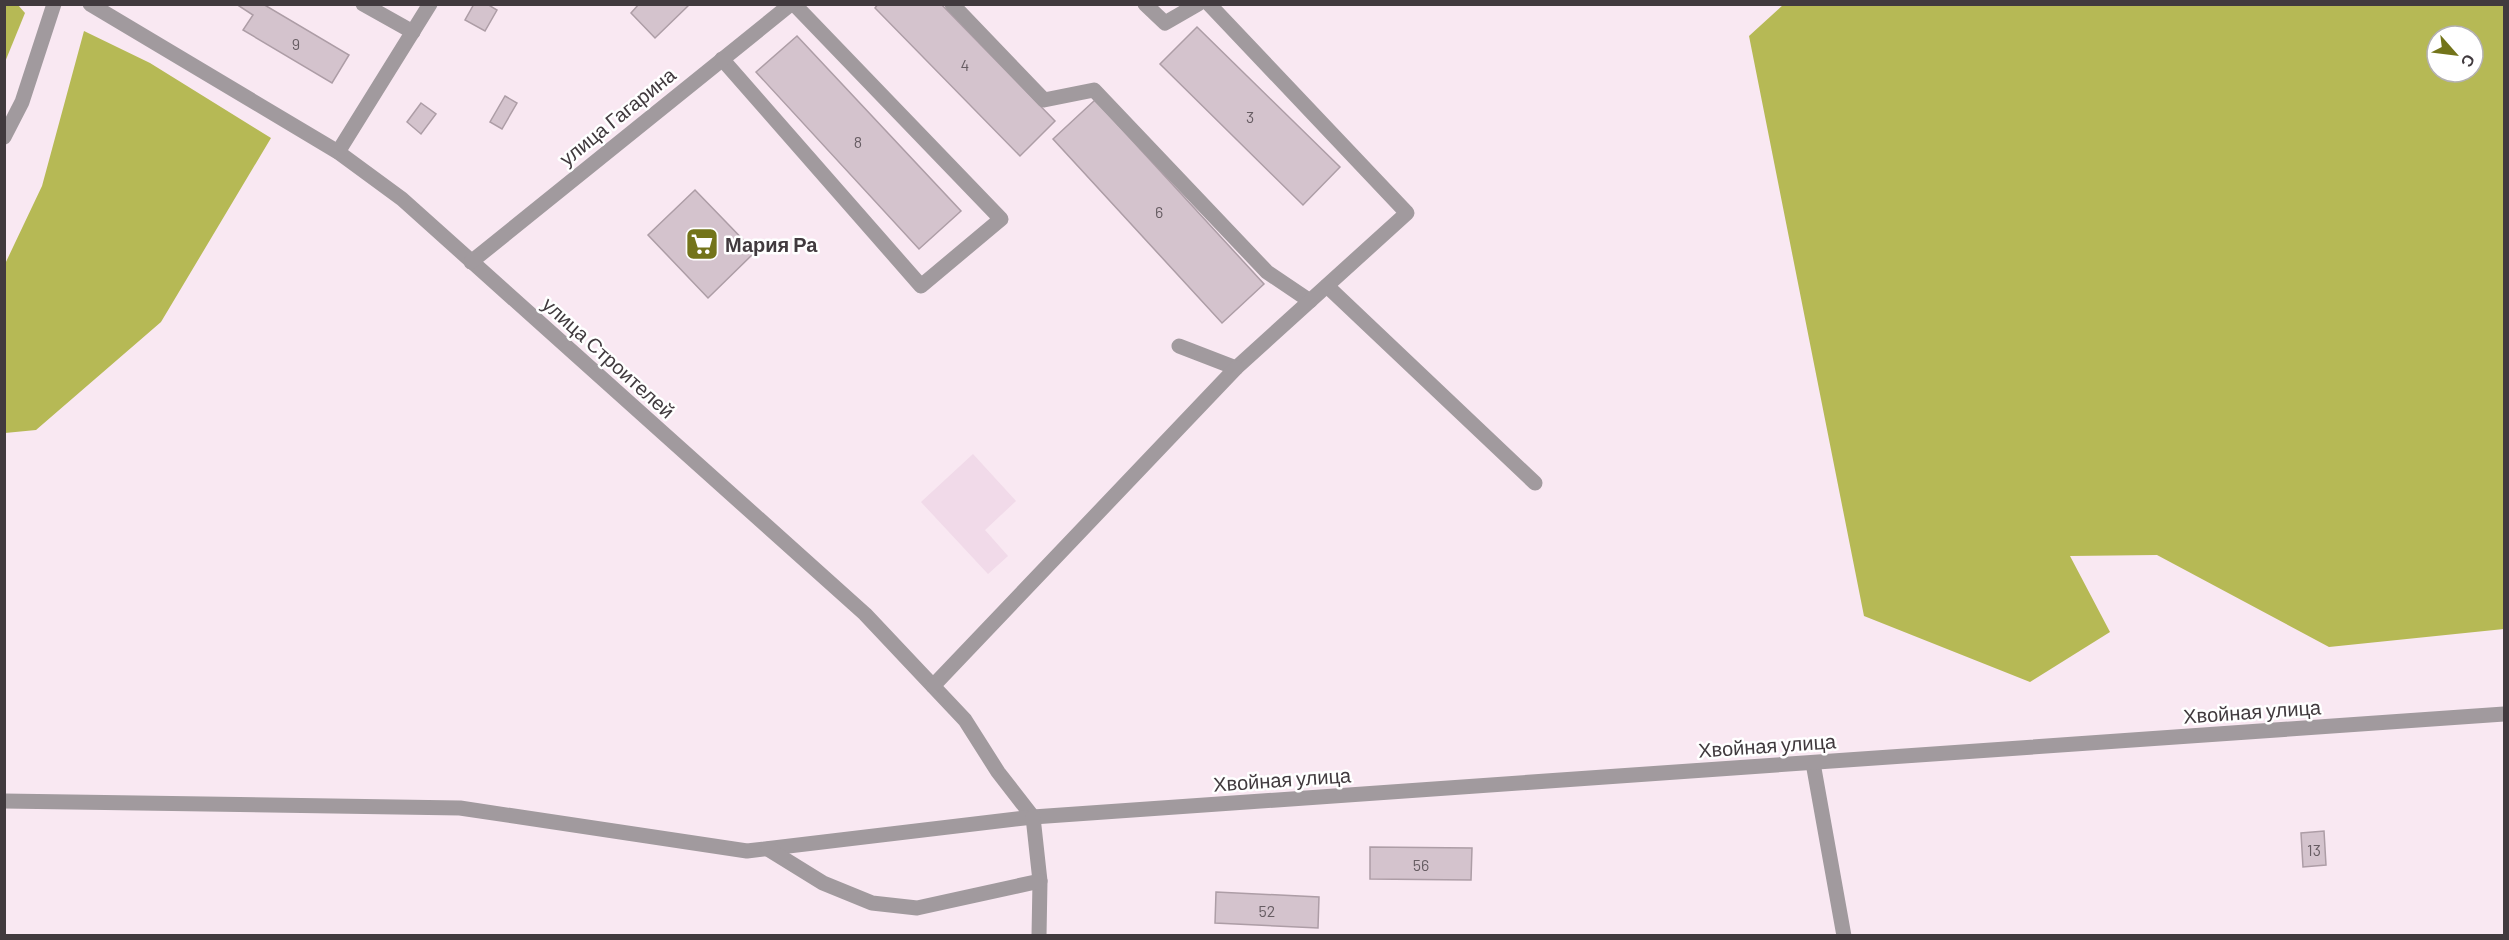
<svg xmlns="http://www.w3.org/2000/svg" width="2509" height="940" viewBox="0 0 2509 940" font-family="Barlow,sans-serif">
	<rect width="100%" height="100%" fill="#f9e8f2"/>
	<polygon fill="#f1dae9" points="973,454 1016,501 985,530 1008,556 988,574 921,502"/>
	<g fill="#b6b955" fill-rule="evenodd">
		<polygon points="5,4 18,5 25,13 5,62"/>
		<path d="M1783 5H2504V629L2329 647 2157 555 2070 556 2110 632 2030 682 1864 616 1749 36ZM2437 36H2473V72H2437Z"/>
		<polygon points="84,31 150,63 271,138 161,322 36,430 5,433 5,264 42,186"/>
	</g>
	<g fill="#d4c3cd" stroke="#ad9da6" stroke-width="1.5">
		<polygon points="236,4 263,4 349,55 332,83 243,30 253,15"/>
		<polygon points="474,4 487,4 497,10 485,31 465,20"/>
		<polygon points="639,4 690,4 655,38 631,13"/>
		<polygon points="878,4 941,4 1055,121 1020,156 875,8"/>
		<polygon points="1197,27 1340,167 1303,205 1160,64"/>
		<polygon points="797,36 961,211 919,249 756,72"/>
		<polygon points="505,96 517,103 502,129 490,122"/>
		<polygon points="1095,100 1264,284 1222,323 1053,139"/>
		<polygon points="421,103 436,114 421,134 407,122"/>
		<polygon points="695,190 755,252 708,298 648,235"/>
		<polygon points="2324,831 2326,865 2303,867 2301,833"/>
		<polygon points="1370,847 1472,848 1471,880 1370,879"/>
		<polygon points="1216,892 1319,897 1318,928 1215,923"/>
	</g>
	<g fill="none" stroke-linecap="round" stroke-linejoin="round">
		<g stroke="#a19a9e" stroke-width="15">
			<polyline points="90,4 338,152 402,199 865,614 965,720 998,772 1033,817"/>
			<polyline points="363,4 413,32"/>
			<polyline points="952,4 1044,100 1094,90 1267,272 1310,301"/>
			<polyline points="1145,4 1165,23 1198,4"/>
			<polyline points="722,59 921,286 1001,219 794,4"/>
			<polyline points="4,137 22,102 54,4"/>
			<polyline points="338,152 430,4"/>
			<polyline points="471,262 791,4"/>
			<polyline points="1327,286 1535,483"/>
			<polyline points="1179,346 1236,368 1407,213 1209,4"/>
			<polyline points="933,686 1236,368"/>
			<polyline points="1813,763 1844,936"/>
			<polyline points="4,801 460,808 747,851 1033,817 2504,714"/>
			<polyline points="1033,817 1040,881 1039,936"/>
			<polyline points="768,849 823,883 872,903 917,908 1040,881"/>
		</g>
	</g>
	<defs>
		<g id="supermarket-square" transform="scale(1.725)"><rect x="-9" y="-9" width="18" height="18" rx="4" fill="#73741a" stroke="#fff"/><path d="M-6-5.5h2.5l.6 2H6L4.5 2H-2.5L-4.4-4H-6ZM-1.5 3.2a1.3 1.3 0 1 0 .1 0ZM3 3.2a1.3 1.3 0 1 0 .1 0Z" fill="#fff"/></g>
	</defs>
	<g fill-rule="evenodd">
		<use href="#supermarket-square" x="702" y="244"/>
	</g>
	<g text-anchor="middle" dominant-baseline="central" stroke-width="5" stroke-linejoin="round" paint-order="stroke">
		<g font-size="16" fill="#665c62">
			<text x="296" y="43">9</text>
			<text x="965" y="64">4</text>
			<text x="1250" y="116">3</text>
			<text x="858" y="141">8</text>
			<text x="1159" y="211">6</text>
			<text x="2314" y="849">13</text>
			<text x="1421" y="864">56</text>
			<text x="1267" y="910">52</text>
		</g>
		<g font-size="20" fill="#413a3e" stroke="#fff">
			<text transform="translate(617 116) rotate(-39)">улица Гагарина</text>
			<text transform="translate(609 357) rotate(42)">улица Строителей</text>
			<text transform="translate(2252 711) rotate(-4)">Хвойная улица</text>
			<text transform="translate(1767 745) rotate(-4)">Хвойная улица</text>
			<text transform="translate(1282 779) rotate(-4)">Хвойная улица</text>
		</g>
		<g font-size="20" font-weight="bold" fill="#413a3e" stroke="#fff" text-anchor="start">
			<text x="725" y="244">Мария Ра</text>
		</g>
	</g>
	<rect width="2509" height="940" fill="none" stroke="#413a3e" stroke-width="12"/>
	<g transform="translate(2455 54) rotate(118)"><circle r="28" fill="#ffffff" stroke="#b3b0b2" stroke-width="1.5"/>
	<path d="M0-4.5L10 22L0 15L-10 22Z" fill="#73741a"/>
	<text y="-9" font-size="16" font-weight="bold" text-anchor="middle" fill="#413a3e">С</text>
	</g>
</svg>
